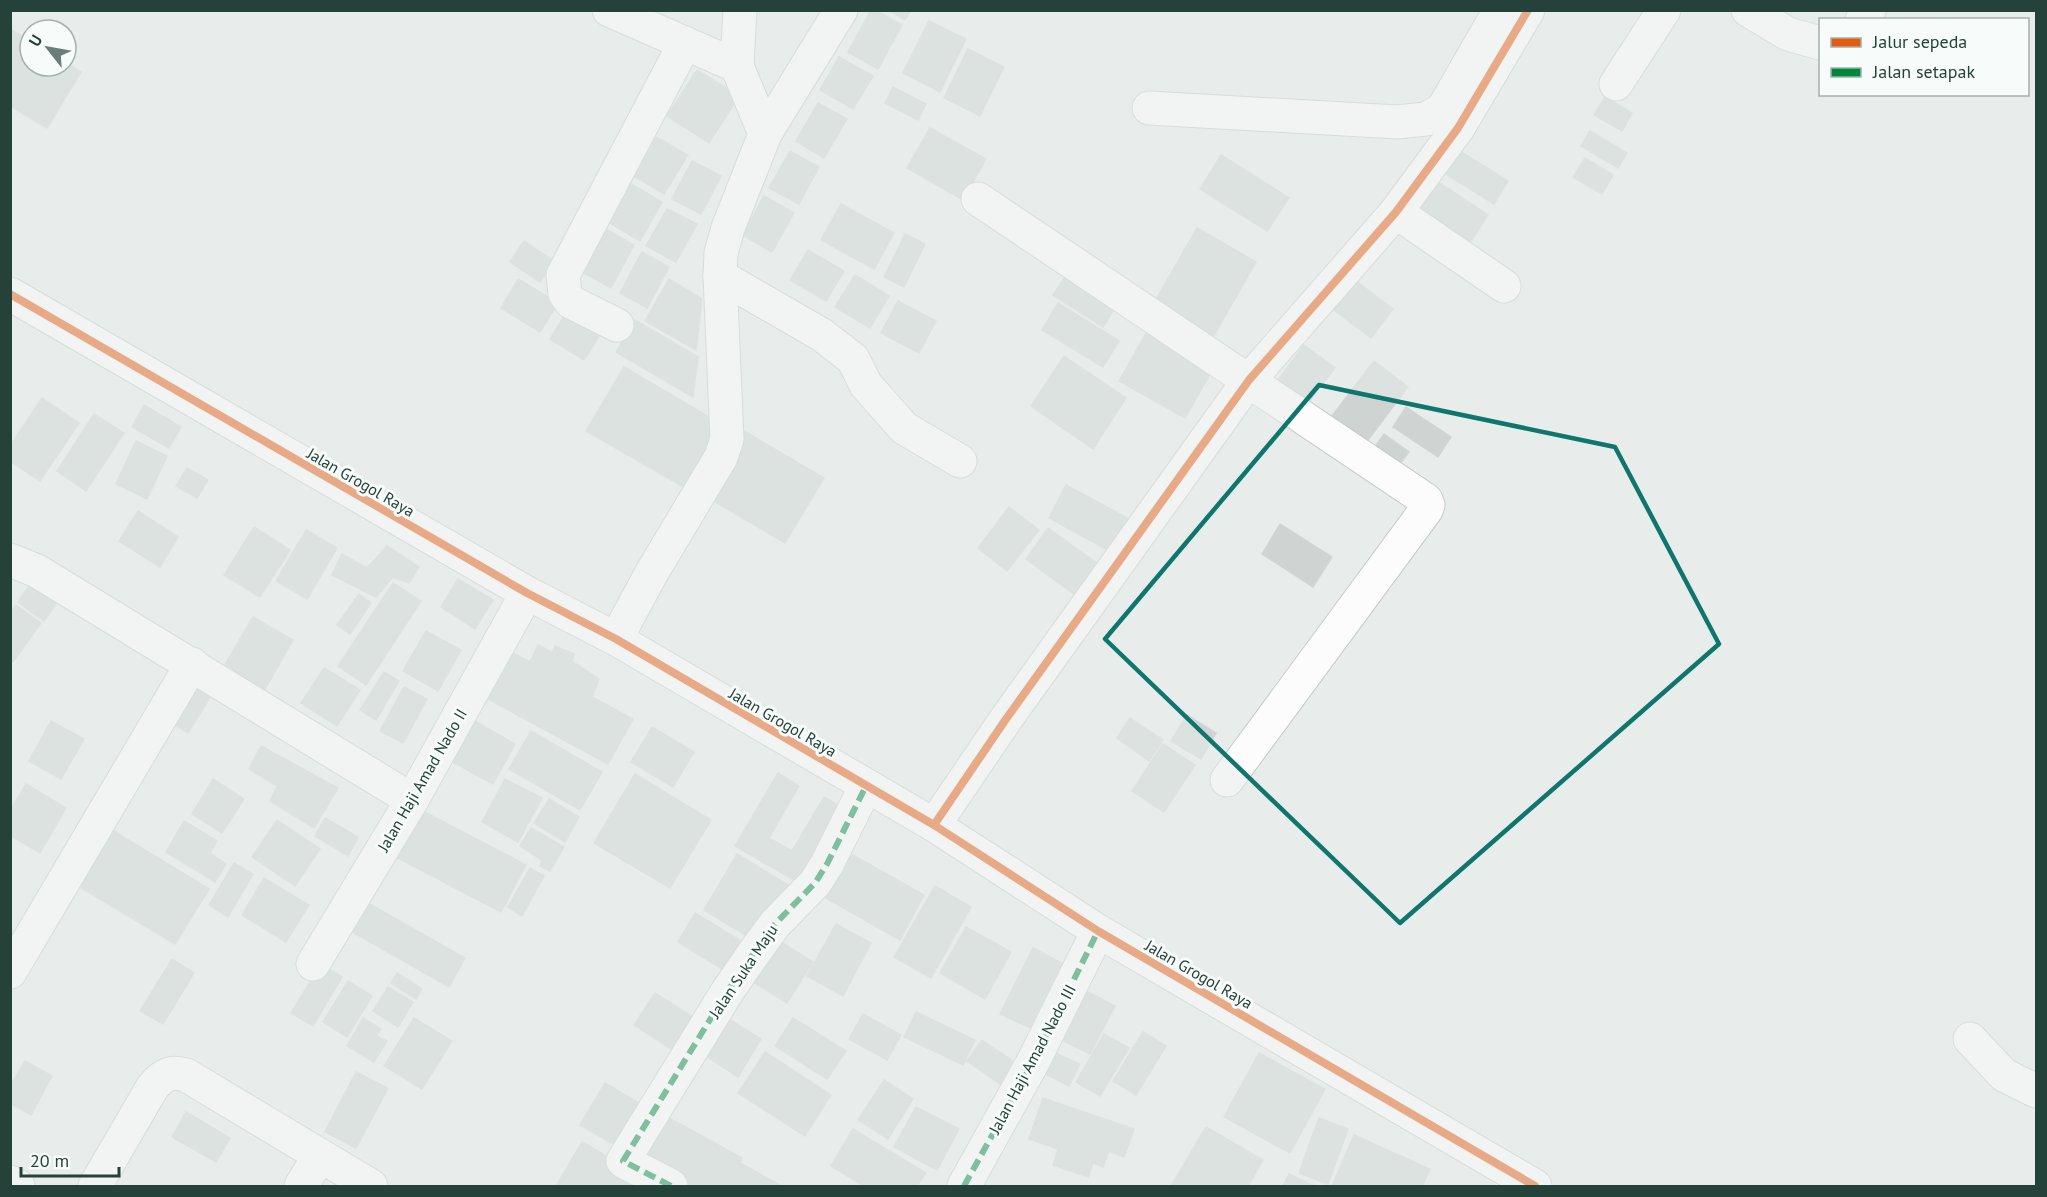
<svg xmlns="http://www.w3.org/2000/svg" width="2047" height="1197" viewBox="0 0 2047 1197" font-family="'PT Sans',sans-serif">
	<rect width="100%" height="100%" fill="#e8edeb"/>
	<g fill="#cfd4d2" stroke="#d1d6d4" stroke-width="1.5">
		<polygon points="871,10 875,10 902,25 878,69 848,52"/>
		<polygon points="888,10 911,10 905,20"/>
		<polygon points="929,21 966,39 940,92 903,73"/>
		<polygon points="10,29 30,41 30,66 66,66 66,63 81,72 47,128 10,106"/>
		<polygon points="968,49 1004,67 980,116 944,98"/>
		<polygon points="839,57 873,76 853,109 820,90"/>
		<polygon points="697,70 739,96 709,143 667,116"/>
		<polygon points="893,87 926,104 918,120 885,103"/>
		<polygon points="1605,97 1632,113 1622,131 1594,115"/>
		<polygon points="818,103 847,119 824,158 796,141"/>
		<polygon points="930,128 986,159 963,200 907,168"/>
		<polygon points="1590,131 1627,153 1618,168 1581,146"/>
		<polygon points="656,137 688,155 664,194 632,175"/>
		<polygon points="1455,148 1508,181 1494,204 1441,171"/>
		<polygon points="790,151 819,167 799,204 769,188"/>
		<polygon points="1221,155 1289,198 1267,231 1200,189"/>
		<polygon points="1585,158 1613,175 1602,194 1573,177"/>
		<polygon points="692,161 721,176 701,214 672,199"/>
		<polygon points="1435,180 1488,215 1465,250 1412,215"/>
		<polygon points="626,181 662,202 640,241 603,219"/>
		<polygon points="764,196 794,213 772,252 742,235"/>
		<polygon points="841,204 894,233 874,269 821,240"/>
		<polygon points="667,209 697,224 676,262 646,246"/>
		<polygon points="602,227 634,245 611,288 578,270"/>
		<polygon points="1197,228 1256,262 1213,337 1154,303"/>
		<polygon points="905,234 925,244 904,287 884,277"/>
		<polygon points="524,241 554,261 540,282 510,262"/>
		<polygon points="808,250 844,271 826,301 790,280"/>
		<polygon points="642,252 669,267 647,308 620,293"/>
		<polygon points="1070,269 1120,300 1103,327 1053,295"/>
		<polygon points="855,275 889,296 870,328 835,307"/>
		<polygon points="518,279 558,303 540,332 501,308"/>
		<polygon points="669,279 702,299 696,350 645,321"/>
		<polygon points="1356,281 1393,309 1371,338 1334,310"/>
		<polygon points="898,301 936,321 919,353 881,333"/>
		<polygon points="1058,303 1119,341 1103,367 1042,330"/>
		<polygon points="569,308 603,330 584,360 550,339"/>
		<polygon points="635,320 698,357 693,397 616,352"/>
		<polygon points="1148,330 1214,367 1185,418 1119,381"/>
		<polygon points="1304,345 1335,368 1303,409 1273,387"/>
		<polygon points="1064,356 1126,398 1093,449 1031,406"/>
		<polygon points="1374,361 1408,387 1359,452 1325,425"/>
		<polygon points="624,367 723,425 687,489 586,431"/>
		<polygon points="42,398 79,423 40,481 10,461 10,446"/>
		<polygon points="144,405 181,427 169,448 132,427"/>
		<polygon points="1406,407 1451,437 1438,457 1393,427"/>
		<polygon points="94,414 124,433 86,491 57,471"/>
		<polygon points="744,431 824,478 785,543 705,496"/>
		<polygon points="1384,434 1409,452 1393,473 1369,455"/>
		<polygon points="136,441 167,456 147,499 116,484"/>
		<polygon points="187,468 208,480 197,498 176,486"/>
		<polygon points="1066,485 1133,521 1115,554 1049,518"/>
		<polygon points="1009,507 1039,530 1007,571 978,548"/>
		<polygon points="138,511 178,537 160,567 119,541"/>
		<polygon points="1280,524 1332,557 1313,587 1262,554"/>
		<polygon points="254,527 290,550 260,597 224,575"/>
		<polygon points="1048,528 1105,569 1082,600 1026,559"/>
		<polygon points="306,530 337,548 307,599 276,581"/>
		<polygon points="387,546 419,567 409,583 393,577 376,597 332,575 342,554 367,568"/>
		<polygon points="37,574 64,592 44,621 18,602"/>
		<polygon points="458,579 493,600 475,629 441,607"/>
		<polygon points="393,583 421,601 366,685 338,666"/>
		<polygon points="359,594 371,603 350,634 337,625"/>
		<polygon points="16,605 41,623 13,662 10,660 10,612"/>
		<polygon points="253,617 293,640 264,691 223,668"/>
		<polygon points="426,631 461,650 438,691 403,671"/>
		<polygon points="538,645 552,652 555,646 574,654 572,661 599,679 592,697 633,719 608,764 488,699 513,653 530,662"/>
		<polygon points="324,668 360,690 337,726 301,703"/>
		<polygon points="384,672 399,681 376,720 360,710"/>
		<polygon points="195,678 214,691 188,733 169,721"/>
		<polygon points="404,687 427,699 403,743 380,731"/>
		<polygon points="1187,715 1216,733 1201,759 1171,741"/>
		<polygon points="1130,718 1163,740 1149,761 1117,738"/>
		<polygon points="471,719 515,744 493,784 449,760"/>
		<polygon points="51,721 84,739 61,779 29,761"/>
		<polygon points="652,727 694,752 673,787 631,762"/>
		<polygon points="531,731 602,772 580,810 509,769"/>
		<polygon points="1163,744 1195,765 1164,812 1132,791"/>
		<polygon points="261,746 338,788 314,828 270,801 277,786 249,769"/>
		<polygon points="778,773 799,786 769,838 792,851 824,797 846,809 801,884 735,846"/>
		<polygon points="635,774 711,820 670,888 594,843"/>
		<polygon points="213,779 244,799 222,833 192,814"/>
		<polygon points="505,779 542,798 518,842 482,822"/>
		<polygon points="26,784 66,808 40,853 10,835 10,811"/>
		<polygon points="549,799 579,817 565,842 534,823"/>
		<polygon points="417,808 526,865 501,912 392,855"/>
		<polygon points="325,818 358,837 348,856 315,836"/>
		<polygon points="277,820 320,849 295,886 252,857"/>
		<polygon points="184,821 217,841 210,853 226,864 215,882 166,852"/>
		<polygon points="107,827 209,889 175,944 73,883"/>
		<polygon points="531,828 564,847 550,871 540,866 542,860 520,846"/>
		<polygon points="842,849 924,895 900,940 817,893"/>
		<polygon points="737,854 790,886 757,942 704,910"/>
		<polygon points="234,863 253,874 228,917 209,905"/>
		<polygon points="530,868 544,876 522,916 508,907"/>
		<polygon points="264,878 309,905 286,942 242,915"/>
		<polygon points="935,886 971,907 931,978 894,957"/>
		<polygon points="366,902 465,958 449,987 349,930"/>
		<polygon points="695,913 749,946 732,975 678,942"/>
		<polygon points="836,924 871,943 843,996 807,976"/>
		<polygon points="966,927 1011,952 985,999 940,973"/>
		<polygon points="773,937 813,962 787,1003 747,978"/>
		<polygon points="1033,948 1062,963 1030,1028 1000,1014"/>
		<polygon points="172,959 194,973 163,1024 140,1011"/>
		<polygon points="321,964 342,977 313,1026 291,1013"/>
		<polygon points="397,973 422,989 416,999 391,983"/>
		<polygon points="348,981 372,996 347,1037 323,1022"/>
		<polygon points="1073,984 1115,1006 1090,1054 1048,1033"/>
		<polygon points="388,987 413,1002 398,1027 373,1011"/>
		<polygon points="655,993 702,1023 681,1055 634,1025"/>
		<polygon points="916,1012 975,1040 963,1065 904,1037"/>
		<polygon points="721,1014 761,1039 738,1077 698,1051"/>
		<polygon points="863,1014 901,1035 887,1060 849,1039"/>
		<polygon points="363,1018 381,1029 376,1036 387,1041 374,1062 347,1046"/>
		<polygon points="414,1018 452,1041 422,1089 384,1066"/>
		<polygon points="793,1018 846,1051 827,1079 775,1046"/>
		<polygon points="1143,1032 1166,1046 1136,1095 1113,1081"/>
		<polygon points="1104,1034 1129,1048 1100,1096 1076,1082"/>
		<polygon points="982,1040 1022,1067 1007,1089 967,1061"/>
		<polygon points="1042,1047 1080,1064 1069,1086 1032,1067"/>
		<polygon points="765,1052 831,1095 805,1136 738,1093"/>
		<polygon points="1259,1053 1325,1089 1290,1153 1224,1117"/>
		<polygon points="25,1061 52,1076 31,1115 10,1103 10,1086"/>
		<polygon points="356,1072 388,1088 356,1148 325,1132"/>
		<polygon points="884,1080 913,1099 888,1139 858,1120"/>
		<polygon points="605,1083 642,1105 618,1147 580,1125"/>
		<polygon points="1043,1098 1134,1129 1124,1157 1109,1151 1103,1167 1093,1163 1088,1177 1053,1165 1058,1149 1029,1139"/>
		<polygon points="916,1107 959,1129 937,1170 894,1147"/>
		<polygon points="186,1112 230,1138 216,1162 172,1137"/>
		<polygon points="662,1114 742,1158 727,1186 683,1186 636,1161"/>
		<polygon points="1319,1118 1348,1129 1328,1184 1299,1173"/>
		<polygon points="1206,1127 1263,1160 1248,1186 1171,1186"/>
		<polygon points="853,1129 926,1173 917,1186 864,1186 831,1166"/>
		<polygon points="1354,1135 1430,1169 1422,1186 1332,1186"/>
		<polygon points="582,1142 659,1186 556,1186"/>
		<polygon points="740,1163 780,1185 779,1186 727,1186"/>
		<polygon points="1289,1174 1314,1186 1283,1186"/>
	</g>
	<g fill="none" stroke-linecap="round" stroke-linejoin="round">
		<g stroke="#c5cac8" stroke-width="35">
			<g id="minor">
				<polyline points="609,10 737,66"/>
				<polyline points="740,10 737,66 765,134"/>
				<polyline points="1748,10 1788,34 1820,43"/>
				<polyline points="1862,20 1869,10"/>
				<polyline points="1616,84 1664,10"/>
				<polyline points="1149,108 1397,122 1426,119 1443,109 1500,10"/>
				<polyline points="978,199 1426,500 1428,505 1426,510 1227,780"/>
				<polyline points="1396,212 1504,286"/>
				<polyline points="720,276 822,335 853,359 866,385 904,428 960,461"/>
				<polyline points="10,294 527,593 616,639 934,825 1098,931 1535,1186"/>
				<polyline points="617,325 571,302 565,294 563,275 685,43"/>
				<polyline points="10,560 37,571 412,800"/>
				<polyline points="616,639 651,574 721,457 727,439 720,276 721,253 728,228 765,134 841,10"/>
				<polyline points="934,825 1006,719 1249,380 1396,212 1458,128 1528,10"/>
				<polyline points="313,964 412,800 527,593"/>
				<polyline points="10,972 192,664"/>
				<polyline points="1970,1039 2004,1075 2036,1091"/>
				<polyline points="10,1182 18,1186"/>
				<path d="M95 1186 152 1088C161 1076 171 1070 186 1075L371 1186"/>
				<polyline points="301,1186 319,1157"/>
				<polyline points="671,1186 623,1161 727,992 751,957 775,924 815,883 827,864 866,786"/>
				<polyline points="964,1186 1034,1060 1098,931"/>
			</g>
		</g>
		<use href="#minor" stroke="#fcfcfc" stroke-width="33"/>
		<g stroke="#00873e" stroke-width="6" stroke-dasharray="12 6" stroke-linecap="butt">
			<polyline points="671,1186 623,1161 727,992 751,957 775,924 815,883 827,864 866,786"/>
			<polyline points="964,1186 1034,1060 1098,931"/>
		</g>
		<g stroke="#f7fbf9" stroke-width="11">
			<g id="cycleway">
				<polyline points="10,294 527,593 616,639 934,825 1098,931 1535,1186"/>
				<polyline points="934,825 1006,719 1249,380 1396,212 1458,128 1528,10"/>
			</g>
		</g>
		<use href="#cycleway" stroke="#e8590c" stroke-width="8"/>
	</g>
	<path d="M0 0H2047V1197H0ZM1319 385 1615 447 1719 644 1400 923 1105 639Z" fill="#e8edeb" fill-opacity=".55" fill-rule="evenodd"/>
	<path fill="none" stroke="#0f766e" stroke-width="4.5" stroke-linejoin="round" d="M1319 385 1615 447 1719 644 1400 923 1105 639Z"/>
	<g text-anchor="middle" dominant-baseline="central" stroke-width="6" stroke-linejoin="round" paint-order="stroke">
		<g font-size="16" fill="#24423a" stroke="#f7fbf9">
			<text transform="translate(361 482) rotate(30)">Jalan Grogol Raya</text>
			<text transform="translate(783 722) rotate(30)">Jalan Grogol Raya</text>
			<text transform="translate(422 780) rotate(-60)">Jalan Haji Amad Nado II</text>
			<text transform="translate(743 971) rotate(-56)">Jalan Suka Maju</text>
			<text transform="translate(1199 974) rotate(30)">Jalan Grogol Raya</text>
			<text transform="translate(1032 1059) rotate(-62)">Jalan Haji Amad Nado III</text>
		</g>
	</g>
	<rect width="2047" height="1197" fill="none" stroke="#24423a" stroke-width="24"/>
	<rect x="1819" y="18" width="210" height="78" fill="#f7fbf9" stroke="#a3b1ad" stroke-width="1.5"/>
	<rect x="1831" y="38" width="30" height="9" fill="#e8590c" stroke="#a3b1ad" stroke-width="1.5"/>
	<text x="1873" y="48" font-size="18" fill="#24423a">Jalur sepeda</text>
	<rect x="1831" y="68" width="30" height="9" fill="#00873e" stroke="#a3b1ad" stroke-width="1.5"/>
	<text x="1873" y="78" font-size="18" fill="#24423a">Jalan setapak</text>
	<g transform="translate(48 48) rotate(301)"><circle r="28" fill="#f7fbf9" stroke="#a3b1ad" stroke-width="1.5"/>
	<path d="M0-4.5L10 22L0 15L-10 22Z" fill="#697e78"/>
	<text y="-9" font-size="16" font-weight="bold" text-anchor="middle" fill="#24423a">U</text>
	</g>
	<path d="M21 1167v9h98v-9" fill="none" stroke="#24423a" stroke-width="3"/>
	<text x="30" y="1167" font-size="18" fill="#24423a" stroke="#f7fbf9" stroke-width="4.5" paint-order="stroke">20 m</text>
</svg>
